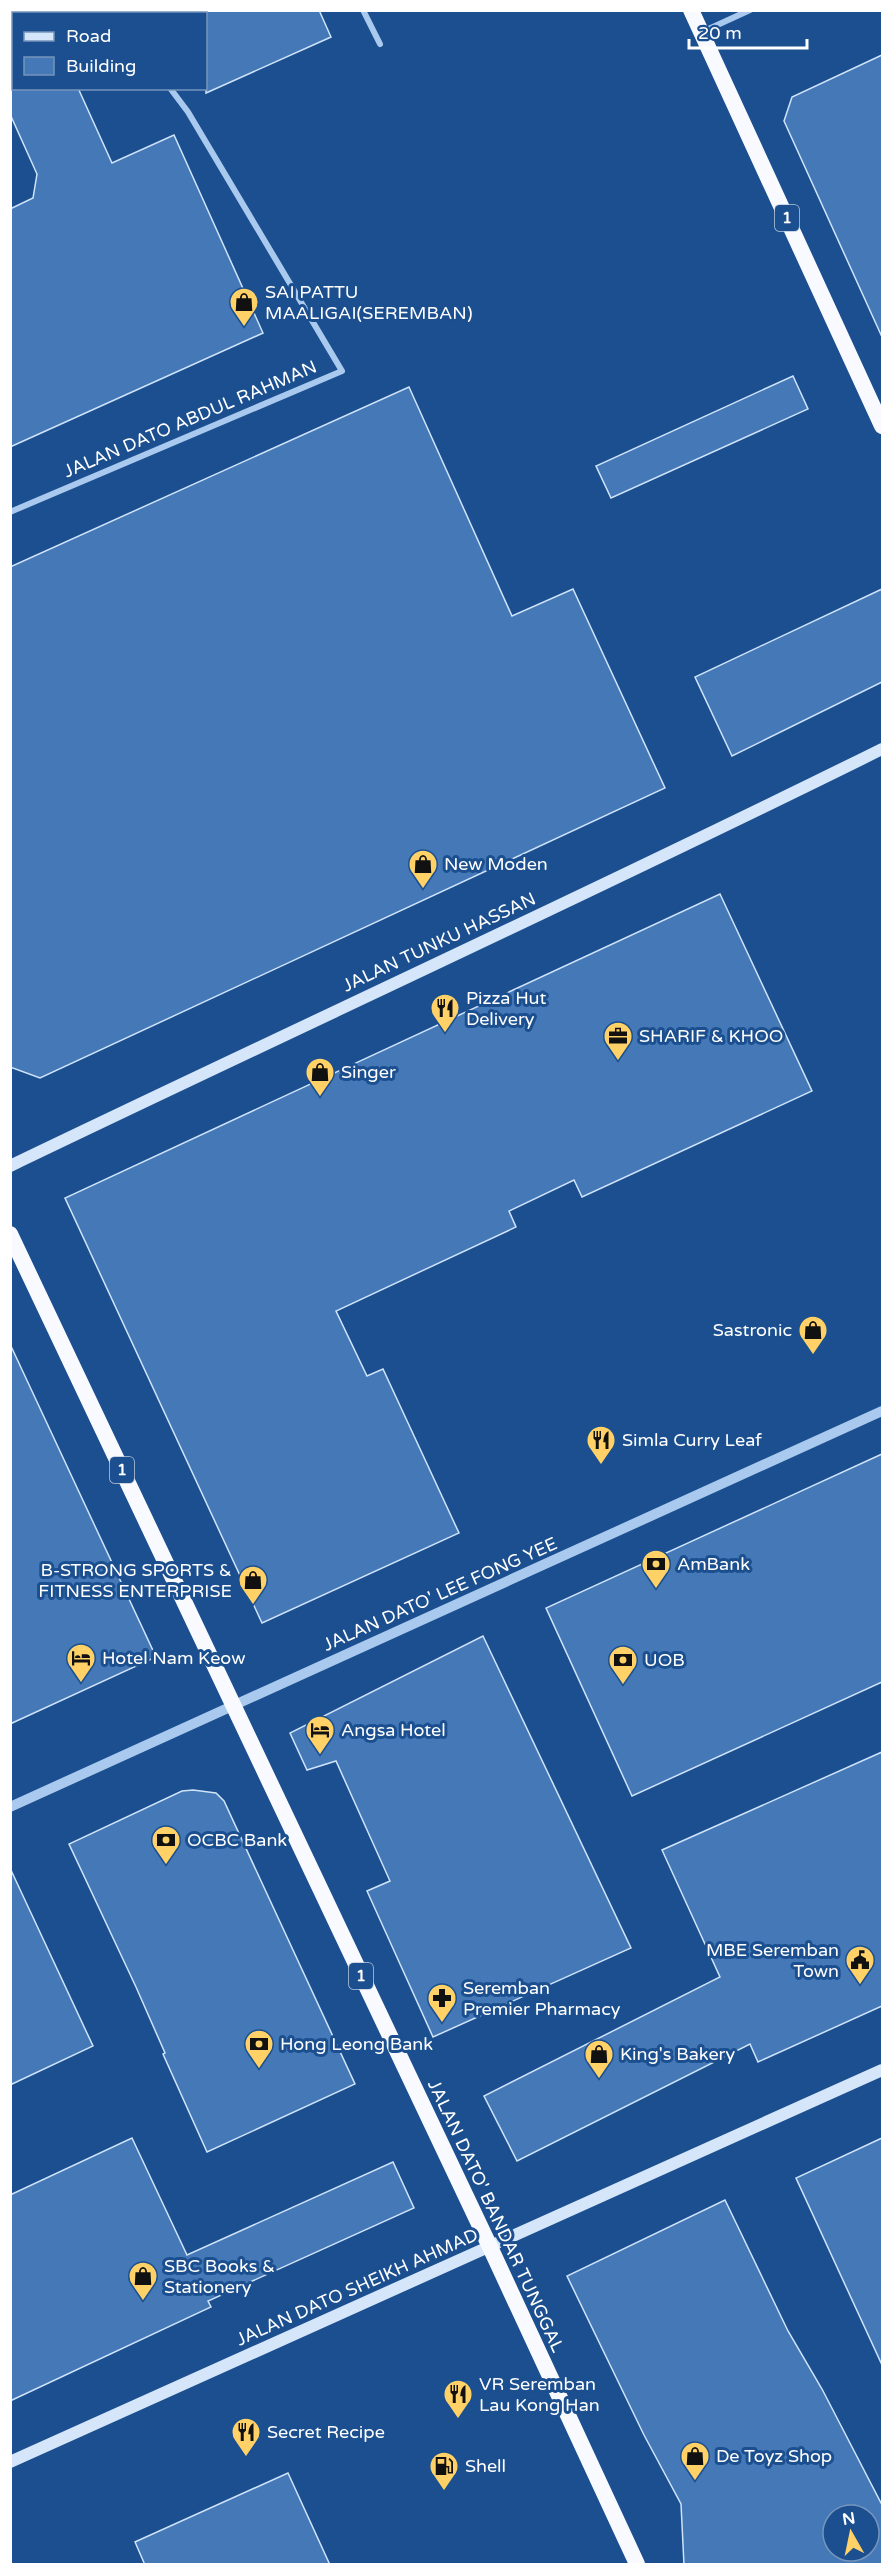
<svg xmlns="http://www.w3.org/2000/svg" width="893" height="2575" viewBox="0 0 893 2575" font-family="'Varela Round',sans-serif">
	<rect width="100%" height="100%" fill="#1b4f8f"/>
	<g fill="#4478b7" stroke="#cfe3fa" stroke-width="1.5" fill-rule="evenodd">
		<polygon points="206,10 319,10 331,37 206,93"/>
		<polygon points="882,55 882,337 784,121 792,97"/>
		<polygon points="10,88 78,88 112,163 174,135 263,333 10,447 10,209 33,198 37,174 10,114"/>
		<polygon points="793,376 808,409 611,498 596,466"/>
		<polygon points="409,387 512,616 573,589 665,788 40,1078 10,1067 10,567"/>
		<polygon points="882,589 882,682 732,756 695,677"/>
		<polygon points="720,894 812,1091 582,1197 574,1180 509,1211 516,1227 336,1311 367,1376 383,1369 459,1533 262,1623 65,1198"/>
		<polygon points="10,1344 156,1657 10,1724"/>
		<polygon points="882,1454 882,1682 632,1796 546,1608"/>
		<polygon points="483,1636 631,1948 433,2037 367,1891 390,1881 336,1761 307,1770 290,1733"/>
		<polygon points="882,1752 882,2006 758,2062 750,2044 517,2161 484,2096 720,1977 662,1850"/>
		<polygon points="193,1790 216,1793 224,1801 355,2084 207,2152 163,2054 165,2053 136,1987 69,1844 182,1791"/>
		<polygon points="10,1868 93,2046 10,2085"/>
		<polygon points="132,2138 187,2255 393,2162 414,2208 208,2301 211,2307 10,2401 10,2195"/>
		<polygon points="882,2138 882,2365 796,2178"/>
		<path d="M725 2200 788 2331 822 2389 882 2505V2565H684L681 2504 644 2435 567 2276ZM833 2515H869V2551H833Z"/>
		<polygon points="288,2473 330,2565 145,2565 135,2542"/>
	</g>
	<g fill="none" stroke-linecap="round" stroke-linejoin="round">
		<g stroke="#a9c9ee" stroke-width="6">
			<polyline points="114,10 116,14"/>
			<polyline points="363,10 380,44"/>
			<polyline points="702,32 750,10"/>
			<polyline points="10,512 342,371 188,112 170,88"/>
		</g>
		<polyline stroke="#a9c9ee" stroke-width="10" points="10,1807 882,1411"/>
		<g stroke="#d6e6fa" stroke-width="12">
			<path d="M10 1166C301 1026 594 892 882 749"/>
			<polyline points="10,2462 882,2070"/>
		</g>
		<g stroke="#f8faff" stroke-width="16">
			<polyline points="691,10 882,426"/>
			<polyline points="10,1234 490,2247 637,2564"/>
		</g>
	</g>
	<defs>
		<g id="shop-pin" transform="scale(1.5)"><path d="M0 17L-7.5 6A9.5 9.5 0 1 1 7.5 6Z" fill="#ffd166" stroke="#1b4f8f"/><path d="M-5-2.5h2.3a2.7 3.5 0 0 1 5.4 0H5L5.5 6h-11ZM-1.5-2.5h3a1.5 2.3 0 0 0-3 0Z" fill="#111"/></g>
		<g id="restaurant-pin" transform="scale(1.5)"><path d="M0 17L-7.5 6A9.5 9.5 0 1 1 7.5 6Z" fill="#ffd166" stroke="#1b4f8f"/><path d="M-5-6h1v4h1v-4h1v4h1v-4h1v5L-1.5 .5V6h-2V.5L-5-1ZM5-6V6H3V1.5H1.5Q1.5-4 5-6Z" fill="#111"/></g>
		<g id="office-pin" transform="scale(1.5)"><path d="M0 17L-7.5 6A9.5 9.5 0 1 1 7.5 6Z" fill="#ffd166" stroke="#1b4f8f"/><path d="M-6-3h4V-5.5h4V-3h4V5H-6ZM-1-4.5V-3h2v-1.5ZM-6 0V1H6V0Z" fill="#111"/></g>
		<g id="bank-pin" transform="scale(1.5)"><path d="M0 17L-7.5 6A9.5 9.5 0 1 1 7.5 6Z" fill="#ffd166" stroke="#1b4f8f"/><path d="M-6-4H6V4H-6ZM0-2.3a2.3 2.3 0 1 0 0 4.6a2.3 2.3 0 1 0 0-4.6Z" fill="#111"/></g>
		<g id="hotel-pin" transform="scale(1.5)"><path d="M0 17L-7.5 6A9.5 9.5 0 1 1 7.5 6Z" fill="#ffd166" stroke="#1b4f8f"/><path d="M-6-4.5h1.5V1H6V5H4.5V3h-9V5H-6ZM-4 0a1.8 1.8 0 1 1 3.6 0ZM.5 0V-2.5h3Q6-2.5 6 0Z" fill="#111"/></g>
		<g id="civic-pin" transform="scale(1.5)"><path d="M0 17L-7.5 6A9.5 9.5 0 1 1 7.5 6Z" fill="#ffd166" stroke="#1b4f8f"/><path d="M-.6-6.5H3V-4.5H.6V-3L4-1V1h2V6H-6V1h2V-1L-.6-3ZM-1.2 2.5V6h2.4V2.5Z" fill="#111"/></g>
		<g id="pharmacy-pin" transform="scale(1.5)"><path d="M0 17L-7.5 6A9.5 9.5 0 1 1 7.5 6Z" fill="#ffd166" stroke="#1b4f8f"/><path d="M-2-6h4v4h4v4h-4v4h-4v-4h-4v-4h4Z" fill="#111"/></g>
		<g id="fuel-pin" transform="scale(1.5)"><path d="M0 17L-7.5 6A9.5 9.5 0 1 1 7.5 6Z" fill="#ffd166" stroke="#1b4f8f"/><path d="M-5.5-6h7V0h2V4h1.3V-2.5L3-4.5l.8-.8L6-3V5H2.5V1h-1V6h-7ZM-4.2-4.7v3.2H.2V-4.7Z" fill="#111"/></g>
	</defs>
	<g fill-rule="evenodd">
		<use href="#shop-pin" x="244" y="302"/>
		<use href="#shop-pin" x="423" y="864"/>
		<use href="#restaurant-pin" x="445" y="1008"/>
		<use href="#office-pin" x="618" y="1036"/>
		<use href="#shop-pin" x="320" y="1072"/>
		<use href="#shop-pin" x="813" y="1330"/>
		<use href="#restaurant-pin" x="601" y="1440"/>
		<use href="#bank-pin" x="656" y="1564"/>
		<use href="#shop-pin" x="253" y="1580"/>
		<use href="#hotel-pin" x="81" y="1658"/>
		<use href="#bank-pin" x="623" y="1660"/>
		<use href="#hotel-pin" x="320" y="1730"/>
		<use href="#bank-pin" x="166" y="1840"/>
		<use href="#civic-pin" x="860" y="1960"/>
		<use href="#pharmacy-pin" x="442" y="1998"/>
		<use href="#bank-pin" x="259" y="2044"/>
		<use href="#shop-pin" x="599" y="2054"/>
		<use href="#shop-pin" x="143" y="2276"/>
		<use href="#restaurant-pin" x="458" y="2394"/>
		<use href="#restaurant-pin" x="246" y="2432"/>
		<use href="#shop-pin" x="695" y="2456"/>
		<use href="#fuel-pin" x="444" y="2466"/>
	</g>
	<g text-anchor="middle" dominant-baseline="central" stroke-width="6" stroke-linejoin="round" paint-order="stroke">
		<g fill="#1b4f8f" stroke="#bbcadd" stroke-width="1.5">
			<rect x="775" y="205" width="24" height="26" rx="4.5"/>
			<rect x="110" y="1457" width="24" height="26" rx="4.5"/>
			<rect x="349" y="1963" width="24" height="26" rx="4.5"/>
		</g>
		<g font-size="16" font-weight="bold" fill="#fff">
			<text x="787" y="218">1</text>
			<text x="122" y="1470">1</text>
			<text x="361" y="1976">1</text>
		</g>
		<g font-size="18" fill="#fff" stroke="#1b4f8f" text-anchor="start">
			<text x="265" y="292">SAI PATTU<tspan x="265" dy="21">MAALIGAI(SEREMBAN)</tspan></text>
			<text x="444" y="864">New Moden</text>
			<text x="466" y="998">Pizza Hut<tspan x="466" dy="21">Delivery</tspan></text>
			<text x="639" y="1036">SHARIF &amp; KHOO</text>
			<text x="341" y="1072">Singer</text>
			<text x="792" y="1330" text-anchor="end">Sastronic</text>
			<text x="622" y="1440">Simla Curry Leaf</text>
			<text x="677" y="1564">AmBank</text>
			<text x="232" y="1570" text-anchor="end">B-STRONG SPORTS &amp;<tspan x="232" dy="21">FITNESS ENTERPRISE</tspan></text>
			<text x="102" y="1658">Hotel Nam Keow</text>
			<text x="644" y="1660">UOB</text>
			<text x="341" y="1730">Angsa Hotel</text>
			<text x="187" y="1840">OCBC Bank</text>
			<text x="839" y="1950" text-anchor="end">MBE Seremban<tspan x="839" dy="21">Town</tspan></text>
			<text x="463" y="1988">Seremban<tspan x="463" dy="21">Premier Pharmacy</tspan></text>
			<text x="280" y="2044">Hong Leong Bank</text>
			<text x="620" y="2054">King's Bakery</text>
			<text x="164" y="2266">SBC Books &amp;<tspan x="164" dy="21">Stationery</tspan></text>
			<text x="479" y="2384">VR Seremban<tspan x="479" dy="21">Lau Kong Han</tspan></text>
			<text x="267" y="2432">Secret Recipe</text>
			<text x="716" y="2456">De Toyz Shop</text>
			<text x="465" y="2466">Shell</text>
		</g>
		<g font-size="18" fill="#fff" stroke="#1b4f8f">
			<text transform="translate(190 419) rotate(-23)">JALAN DATO ABDUL RAHMAN</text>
			<text transform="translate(439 942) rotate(-25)">JALAN TUNKU HASSAN</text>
			<text transform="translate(440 1594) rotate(-24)">JALAN DATO' LEE FONG YEE</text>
			<text transform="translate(496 2216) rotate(65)">JALAN DATO' BANDAR TUNGGAL</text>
			<text transform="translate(357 2287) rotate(-24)">JALAN DATO SHEIKH AHMAD</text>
		</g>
	</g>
	<rect width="893" height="2575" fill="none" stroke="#ffffff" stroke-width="24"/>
	<rect x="12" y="12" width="195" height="78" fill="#1b4f8f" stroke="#7695bc" stroke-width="1.5"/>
	<rect x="24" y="32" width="30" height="9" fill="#d6e6fa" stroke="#7695bc" stroke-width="1.5"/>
	<text x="66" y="42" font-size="18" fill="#ffffff">Road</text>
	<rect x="24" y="57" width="30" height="18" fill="#4478b7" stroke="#7695bc" stroke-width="1.5"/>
	<text x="66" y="72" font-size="18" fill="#ffffff">Building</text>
	<g transform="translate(851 2533) rotate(351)"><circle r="28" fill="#1b4f8f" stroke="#7695bc" stroke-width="1.5"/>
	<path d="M0-4.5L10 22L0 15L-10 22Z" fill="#ffd166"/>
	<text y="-9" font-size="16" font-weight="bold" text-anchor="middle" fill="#ffffff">N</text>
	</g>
	<path d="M689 39v9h118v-9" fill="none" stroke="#ffffff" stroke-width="3"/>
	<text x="698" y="39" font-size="18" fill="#ffffff" stroke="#1b4f8f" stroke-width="4.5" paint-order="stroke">20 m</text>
</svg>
